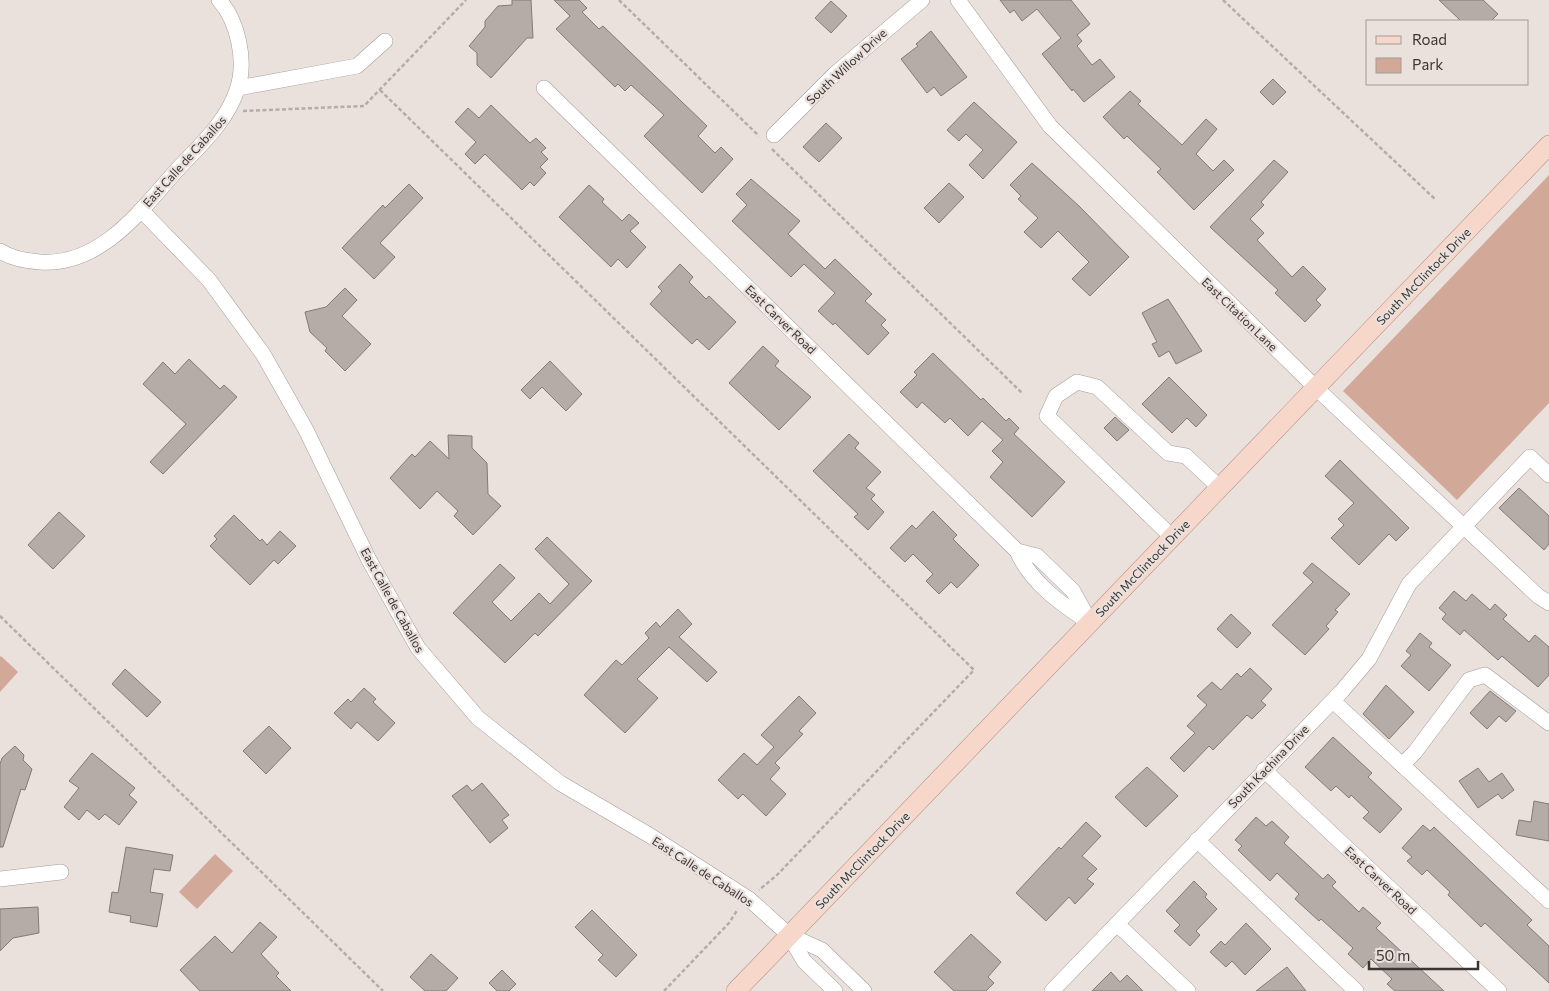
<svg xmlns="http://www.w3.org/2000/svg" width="1549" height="991" viewBox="0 0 1549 991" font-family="Commissioner,sans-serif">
	<rect width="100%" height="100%" fill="#eae0dc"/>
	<g fill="#d2a999">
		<polygon points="1549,175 1549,403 1457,500 1343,391"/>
		<polygon points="1,656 18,672 0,692 0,657"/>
		<polygon points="215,854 233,871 197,909 179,892"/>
	</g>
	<g fill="#b5aca8" stroke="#827a76">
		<polygon points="512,0 531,0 533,38 527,38 491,78 477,65 477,53 469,46 485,27 485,21 498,6 512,5"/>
		<polygon points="554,0 579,0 587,8 582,12 599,29 603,26 707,126 698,136 715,153 721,147 733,159 702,193 644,136 664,115 631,85 625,91 618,84 615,87 556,29 570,16"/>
		<polygon points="1000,0 1071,0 1090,24 1077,35 1082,41 1077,46 1092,65 1100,59 1115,77 1084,102 1073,89 1072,91 1042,54 1061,38 1037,9 1022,21 1014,10 1010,13"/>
		<polygon points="1439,0 1483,0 1498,14 1491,21 1461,21"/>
		<polygon points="831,1 847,16 831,33 815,18"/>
		<polygon points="931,31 967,77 941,96 934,87 927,93 901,59 918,46 916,44"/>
		<polygon points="1273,79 1286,92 1273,105 1260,92"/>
		<polygon points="1130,91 1141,101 1138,104 1182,145 1206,119 1217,129 1196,154 1213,171 1224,160 1234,170 1194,210 1157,172 1161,169 1127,136 1124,139 1103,117"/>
		<polygon points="974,102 1017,142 983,179 969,165 983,150 966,134 959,141 947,130"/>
		<polygon points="491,105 530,143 536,138 546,148 541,152 548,159 540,167 546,173 534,186 530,182 522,190 485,154 475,164 465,154 476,142 455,122 468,108 479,118"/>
		<polygon points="826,123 842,138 819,162 803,147"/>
		<polygon points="1274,160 1288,172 1261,202 1264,205 1250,219 1264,233 1257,240 1292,277 1303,266 1326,289 1316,300 1321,305 1305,322 1275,293 1278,290 1210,227"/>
		<polygon points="1032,163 1080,207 1129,257 1090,296 1072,279 1089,262 1058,231 1041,248 1024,232 1038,218 1018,199 1021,196 1010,185"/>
		<polygon points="751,179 800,221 788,234 825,269 835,259 872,294 865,301 886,320 881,325 889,333 868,355 835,323 833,325 818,311 835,293 804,264 791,277 732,221 747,205 736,194"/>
		<polygon points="949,183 964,197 939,223 924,208"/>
		<polygon points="409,184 423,198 380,243 395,257 374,279 342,248 383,205 385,208"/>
		<polygon points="589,185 604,199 602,202 622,221 629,214 639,223 630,231 646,247 627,268 618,259 611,267 559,217"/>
		<polygon points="680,264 693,277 689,282 706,299 709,296 736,322 709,350 697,339 692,344 650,304 662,291 658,287"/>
		<polygon points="345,288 357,300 342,316 371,344 345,371 325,351 327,348 310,332 305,312 326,307"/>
		<polygon points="1168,299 1202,351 1176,364 1169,351 1159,357 1152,344 1157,342 1142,313"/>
		<polygon points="763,346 779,361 775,366 811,397 779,430 729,383"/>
		<polygon points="933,353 981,400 983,398 1006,421 1009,418 1019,428 1014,434 1065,482 1032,517 990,477 1003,462 992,451 1003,440 982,421 968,436 950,418 945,423 922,402 917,408 900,392 917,375 914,372"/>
		<polygon points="189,359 220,389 224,385 237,397 163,474 150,462 186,424 143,384 163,362 175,374"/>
		<polygon points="550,361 582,394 566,411 542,387 530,399 521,390"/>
		<polygon points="1169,377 1207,415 1196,427 1187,418 1172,433 1142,404"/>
		<polygon points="1115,417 1129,430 1117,441 1104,428"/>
		<polygon points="849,434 859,443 855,448 881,472 866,488 875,495 871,499 884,512 868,530 854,517 858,514 813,471"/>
		<polygon points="448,435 472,436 472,448 487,463 488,494 501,506 473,535 454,516 458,511 437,491 420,509 390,478 412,454 415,457 430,441 449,459"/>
		<polygon points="1340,460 1409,528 1396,541 1389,534 1359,565 1331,538 1344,525 1338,519 1354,503 1325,476"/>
		<polygon points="1519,488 1549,516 1549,544 1544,550 1499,508"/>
		<polygon points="933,511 957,535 953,539 979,565 957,588 951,582 939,594 926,581 933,574 913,554 905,562 890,548 912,525 916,529"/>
		<polygon points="59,512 85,536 53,569 28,545"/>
		<polygon points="234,515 260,541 262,539 267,545 280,531 296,546 278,564 274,560 250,585 210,546 217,539 214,536"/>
		<polygon points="547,537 592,581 538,636 535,633 505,663 453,613 500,564 515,578 492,602 511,621 539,593 550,604 569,584 535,549"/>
		<polygon points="1312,563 1350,594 1335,610 1338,612 1326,626 1329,629 1305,655 1272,625 1313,582 1303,573"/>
		<polygon points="1454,591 1466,601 1472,594 1490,610 1495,604 1507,615 1503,619 1529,642 1535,635 1549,647 1549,675 1538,687 1502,656 1498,660 1464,630 1460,635 1442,619 1446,614 1439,608"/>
		<polygon points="678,609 692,624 679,637 717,672 707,682 669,647 637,679 658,698 625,733 584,695 616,660 622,665 649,638 645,633 656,622 660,627"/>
		<polygon points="1231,614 1251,633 1237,648 1217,629"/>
		<polygon points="1420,633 1432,643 1429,647 1451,665 1429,691 1401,666 1411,655 1406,651"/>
		<polygon points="1250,668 1272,689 1261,701 1266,705 1252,719 1247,715 1213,750 1209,746 1184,772 1170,758 1195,733 1187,726 1207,705 1197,696 1212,682 1221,690 1237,673 1241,677"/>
		<polygon points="125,669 161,702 147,717 112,684"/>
		<polygon points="1386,685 1414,712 1389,739 1363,714"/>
		<polygon points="364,688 376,699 373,702 395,723 378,741 357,722 351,729 334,713 348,699 351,702"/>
		<polygon points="1490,691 1516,711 1506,722 1499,716 1487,729 1470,713"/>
		<polygon points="799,696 816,713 799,731 803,734 775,763 780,768 770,779 786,794 766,816 743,794 738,799 718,780 744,753 757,765 774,747 761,735"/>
		<polygon points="269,726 291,748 266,774 243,751"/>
		<polygon points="1333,737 1372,773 1368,777 1402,809 1380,833 1363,818 1369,812 1351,795 1349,798 1336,786 1331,791 1305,767"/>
		<polygon points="15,746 24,755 23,760 32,769 25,790 21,789 3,847 0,847 0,764 2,758"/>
		<polygon points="92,753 135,788 129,795 137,802 119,825 105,814 99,820 87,810 79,820 64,807 79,788 69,781"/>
		<polygon points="1147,767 1178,796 1146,827 1115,797"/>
		<polygon points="1478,768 1489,782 1502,773 1514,790 1502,799 1498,794 1478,808 1459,781"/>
		<polygon points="482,783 509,815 502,820 508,828 490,843 452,796 467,785 472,791"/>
		<polygon points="1534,801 1549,804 1549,841 1516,835 1519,820 1531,822"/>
		<polygon points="1256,817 1266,826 1272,821 1289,837 1284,843 1323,879 1328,874 1336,882 1332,886 1359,912 1363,907 1381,923 1376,928 1444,991 1395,991 1387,984 1392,979 1371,959 1363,968 1348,954 1353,948 1321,919 1319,921 1295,899 1299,894 1277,873 1270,881 1238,850 1242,846 1235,840"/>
		<polygon points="1086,822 1101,836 1082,856 1097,869 1087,879 1094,884 1075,904 1069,897 1046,921 1016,893 1059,847 1061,849"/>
		<polygon points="1423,825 1430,831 1434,827 1532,920 1527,925 1549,946 1549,983 1485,923 1481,927 1448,895 1450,892 1427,870 1422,875 1407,861 1412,857 1402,848"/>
		<polygon points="126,847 173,855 170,871 154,869 150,892 163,894 157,927 130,922 131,916 109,912 112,892 118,893"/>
		<polygon points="1194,881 1207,894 1205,897 1217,909 1196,931 1200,935 1190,946 1174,931 1180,925 1166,911"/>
		<polygon points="38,907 39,933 13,938 0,951 0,909"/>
		<polygon points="592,910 637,955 616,977 598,960 603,955 575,927"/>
		<polygon points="260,922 277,937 261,954 279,973 276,976 291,991 200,991 180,970 215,936 232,953"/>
		<polygon points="1246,923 1271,949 1245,975 1232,961 1226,967 1210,952 1221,941 1225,945"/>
		<polygon points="971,934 1001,962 988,977 994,983 986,991 954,991 934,972"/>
		<polygon points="431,954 458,978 446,991 425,991 410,977"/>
		<polygon points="1287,967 1306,991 1256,991"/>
		<polygon points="502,970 516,984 509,991 497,991 489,983"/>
		<polygon points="1111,972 1120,982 1127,975 1143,991 1092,991"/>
	</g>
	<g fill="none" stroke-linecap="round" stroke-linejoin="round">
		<g stroke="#a59c98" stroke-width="16">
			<g id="minor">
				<polyline points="958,0 1050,126 1316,388 1538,596 1549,603"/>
				<polyline points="238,88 357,66 385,41"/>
				<path d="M544 88 1017 551C1031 583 1061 604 1090 623"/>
				<polyline points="774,135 836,73 922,0"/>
				<polyline points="141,210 209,280 263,354 306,430 369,560 418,648 478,718 560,783 649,835 749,899 789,935 804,961 835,991"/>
				<path d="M0 251C12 259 26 261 40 262 101 266 140 211 176 171 199 146 226 123 237 90 247 62 238 21 219 0"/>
				<polyline points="1172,537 1047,416 1056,396 1077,382 1097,387 1168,453 1186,456 1220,488"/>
				<polyline points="1017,551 1037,556 1073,591 1089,620"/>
				<polyline points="1333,701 1549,901"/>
				<polyline points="1402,765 1415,752 1469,680 1485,675 1549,723"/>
				<polyline points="1264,770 1499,991"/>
				<polyline points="1197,840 1356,991"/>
				<polyline points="0,879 61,872"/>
				<polyline points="1117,924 1188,991"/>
				<polyline points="789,935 822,950 864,991"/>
				<polyline points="1052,991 1342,691 1369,659 1409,584 1530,457 1549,475"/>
			</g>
		</g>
		<g stroke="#b18d7e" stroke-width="20">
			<polyline id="major" points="736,991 1549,145"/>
		</g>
		<g stroke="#b4aca9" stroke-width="2.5" stroke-dasharray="4 2.5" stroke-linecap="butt">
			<polyline points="619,0 759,136"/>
			<polyline points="1223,0 1436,200"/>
			<polyline points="380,90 974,670 777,875 759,890"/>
			<polyline points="243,111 364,106 466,0"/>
			<polyline points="772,149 1023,394"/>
			<polyline points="0,616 383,991"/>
			<polyline points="664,991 729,923 738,909"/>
		</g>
		<use href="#minor" stroke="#fff" stroke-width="15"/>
		<use href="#major" stroke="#f7d7ca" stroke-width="19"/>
	</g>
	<g text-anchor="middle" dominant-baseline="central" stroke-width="4.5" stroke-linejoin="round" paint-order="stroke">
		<g font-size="12" fill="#393533" stroke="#eae0dc">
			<text transform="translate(846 66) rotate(-43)">South Willow Drive</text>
			<text transform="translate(184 161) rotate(-48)">East Calle de Caballos</text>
			<text transform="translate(1423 276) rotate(-46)">South McClintock Drive</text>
			<text transform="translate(1240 314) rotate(44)">East Citation Lane</text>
			<text transform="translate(781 319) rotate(44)">East Carver Road</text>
			<text transform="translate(1142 568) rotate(-46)">South McClintock Drive</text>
			<text transform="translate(393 600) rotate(61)">East Calle de Caballos</text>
			<text transform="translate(1268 766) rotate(-46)">South Kachina Drive</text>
			<text transform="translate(862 860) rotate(-46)">South McClintock Drive</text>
			<text transform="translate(703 871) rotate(33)">East Calle de Caballos</text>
			<text transform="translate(1381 880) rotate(43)">East Carver Road</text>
		</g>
	</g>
	<rect x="1366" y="20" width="162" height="65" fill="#eae0dc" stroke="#a39c98"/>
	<rect x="1376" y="36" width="25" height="8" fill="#f7d7ca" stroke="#a39c98"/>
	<text x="1412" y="45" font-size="15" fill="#393533">Road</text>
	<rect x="1376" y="58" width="25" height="15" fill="#d2a999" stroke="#a39c98"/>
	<text x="1412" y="70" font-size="15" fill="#393533">Park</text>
	<path d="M1369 961v8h109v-8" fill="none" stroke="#393533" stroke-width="2.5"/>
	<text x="1376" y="961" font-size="15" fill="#393533" stroke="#eae0dc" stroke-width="4" paint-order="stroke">50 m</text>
</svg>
